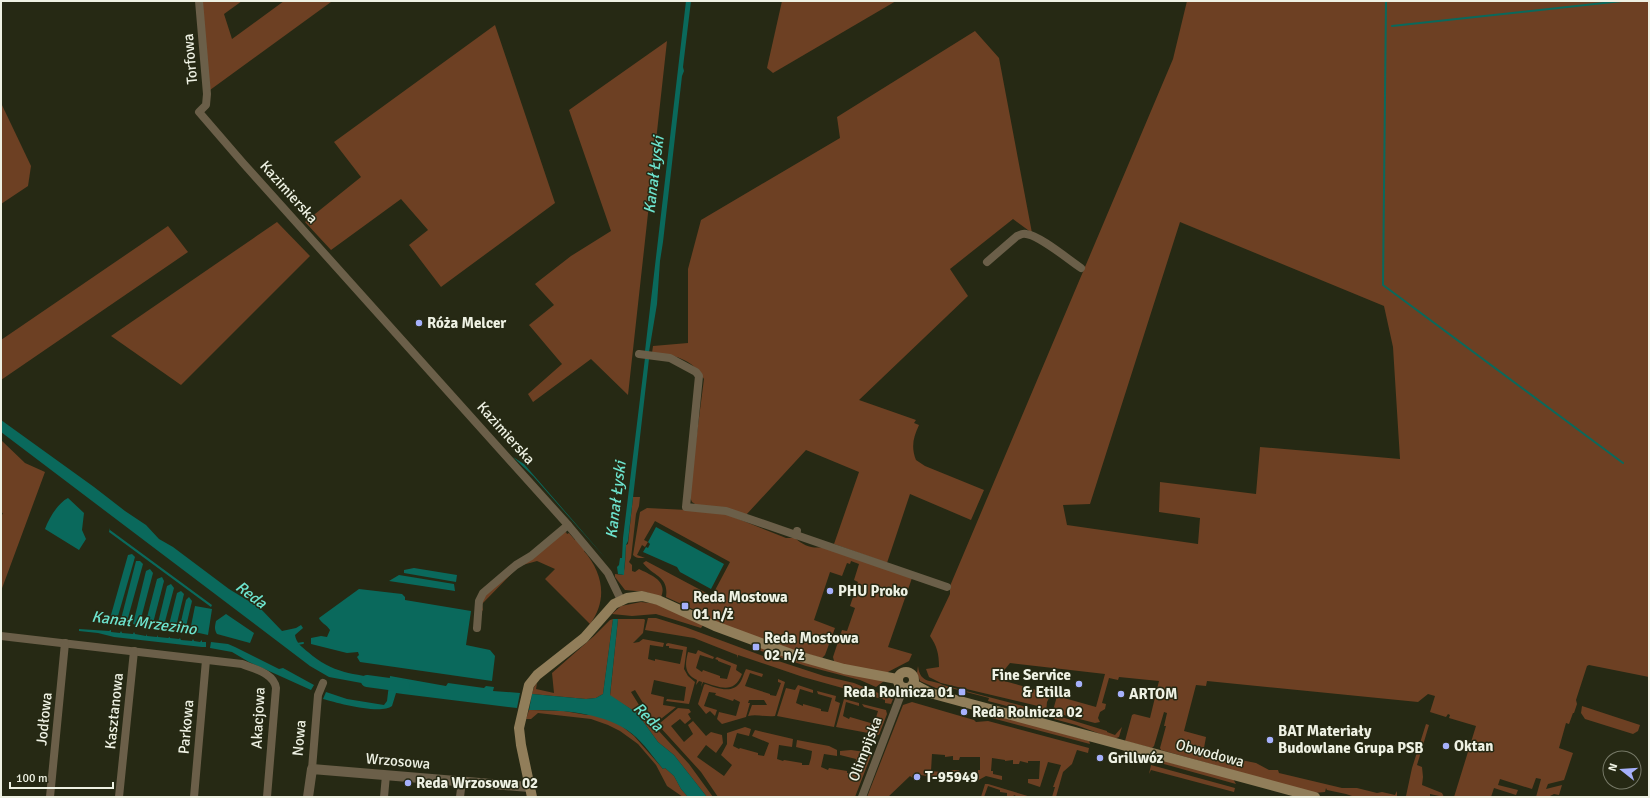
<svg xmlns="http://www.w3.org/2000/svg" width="1650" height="798" viewBox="0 0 1650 798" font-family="Signika,sans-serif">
	<rect width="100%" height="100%" fill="#262914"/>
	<g fill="#6d4023" fill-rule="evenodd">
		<polygon points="202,1 242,1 224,14 232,39 284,1 331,2 210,90"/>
		<polygon points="782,1 896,1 773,73 767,68"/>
		<path d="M1187 1H1649V677L1589 665 1587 666 1576 700 1577 704 1574 713H1573L1569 724 1566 723 1559 748 1573 753 1564 780 1548 784 1546 789 1562 785 1559 795 1554 794 1548 797H1536L1541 779 1536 778 1532 789 1500 779 1498 785 1518 790 1516 795 1494 788 1491 797H1454L1476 726 1449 718 1450 715 1448 714 1446 717 1430 712 1435 696 1428 694 1418 702 1207 681 1206 686 1196 685 1184 731 1206 737 1204 748 1211 750V756L1215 757 1218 754 1221 756 1256 763 1269 770H1278L1279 773 1342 788H1357L1377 793 1382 792 1395 795 1397 791V797H1355L1346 794 1327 790 1326 788 1325 792 1314 793 1161 750 1160 748 1166 726H1164L1167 713 1164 712 1154 746 1152 748 1125 741 1132 715 1134 714 1150 718 1159 681 1119 677 1118 680 1109 678 1102 703 1106 704 1105 709 1100 712 1098 718 1100 722 1095 723 1056 713 1055 715 1107 731V732L1115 735 1122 727 1119 737 1114 739 1076 725 1054 719 1052 714 1057 696 1096 707 1105 674 1010 663 997 679 1051 694 1047 702 1046 713 1041 715 988 701 989 698 951 688H936L920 681 917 673 918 666C920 685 933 679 943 685L1042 711V707L941 683 929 677 926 669 939 667C939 654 937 646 930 636L950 594V586L1173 59ZM1180 222 1384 306 1393 347 1400 459 1260 447 1256 494 1160 482 1159 512 1200 518 1198 544 1067 525 1063 505 1090 504Z"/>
		<polygon points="495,25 555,203 441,287 409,245 428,230 401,199 331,250 305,222 361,177 334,142"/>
		<path d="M975 31 999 58 1032 233 1013 219 950 269 968 296 859 400 916 420 914 423 919 425C913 438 911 447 916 460L925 466 984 490 971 520 910 494 887 563 834 544 859 472 806 450 746 515 698 506 692 502 689 495 704 379C693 359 673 354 652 353L653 346 688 343V269L701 220 840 138 837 117Z"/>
		<polygon points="667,41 628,395 591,359 533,402 528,394 562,364 529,325 554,305 535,284 571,256 611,231 569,110"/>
		<polygon points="1,103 31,166 28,186 1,204"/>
		<polygon points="277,222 310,256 181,385 111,336"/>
		<polygon points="168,226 188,252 1,380 1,340"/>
		<polygon points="1,440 25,463 45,472 1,591 1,515 3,514 1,511"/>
		<path d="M633 497H640L639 506 636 514 631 558 629 562 632 565V571L635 572 639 569C651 575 668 581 661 597L646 592 625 590 615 577V574L623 575C626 566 625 555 626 545L628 544Z"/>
		<path d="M647 508 687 510 726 514 786 538H795C804 546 812 549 824 547L912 578 888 647 912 654 909 661 886 673 837 664 834 661 833 657 842 630 847 631 855 608 850 606 858 582 854 580 859 564 851 561 850 564 847 563 842 576 830 572 814 620 835 628 825 655 822 658 781 647 709 619 710 617 666 597C669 576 654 577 643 563L646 561 712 596 730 562 655 521 644 540 648 542 645 547 642 545 637 555 645 558C641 558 636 559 633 555L640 512Z"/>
		<path d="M566 532 567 534 569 533 575 540 576 539 585 550 584 551C603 573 608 600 590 624L545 579 555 569 537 561 519 566 482 604 483 610 482 611 480 609 481 602 485 594 519 565 536 555 557 535Z"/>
		<polygon points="641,602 658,604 703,625 701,628 656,614 632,616 612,614 621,606"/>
		<polygon points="648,618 656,618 685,627 763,656 824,676 854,683 893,699 891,704 885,703 885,700 882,699 803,677 738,655 737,658 737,655 694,638 645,630"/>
		<polygon points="613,619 603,694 596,698 586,699 532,694 534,687 537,683 536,689 554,693 552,673 594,636 610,620"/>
		<polygon points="618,619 644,619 645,620 643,633 633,643 639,642 643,639 664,643 663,647 650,645 648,659 655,661 655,659 680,664 683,650 669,648 669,646 666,646 666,644 668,643 687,647 684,669 688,676 695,682 689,704 666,701 667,699 684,701 686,687 654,680 651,694 664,697 663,705 676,707 657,722 654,721 635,690 631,692 647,718 689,764 713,797 707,797 674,755 658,742 637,713 610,696"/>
		<polygon points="760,647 884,681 876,687 860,680 806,666 758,650"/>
		<path d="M698 650 714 657 713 659 700 655 696 668 702 672 703 670 720 676V678L727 679 731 666 718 661V660L715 659 717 657 737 665 736 670 742 674C734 695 719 687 703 682L701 687 702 682 699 681 696 685 697 680C684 674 685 664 688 652L696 654Z"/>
		<path d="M746 669 763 674 762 677 750 673 745 686 770 694V695L776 696 781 683 778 682V679L785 682 775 716C765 717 757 714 748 716L752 705H767L764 700H749L748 703H750L746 717 722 724 717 719 719 712 736 716 740 702 734 699 733 701 715 695 716 693 709 692 704 706 717 710 715 716 710 711 706 714 698 704 704 685 705 684C717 688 733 695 741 681 743 677 744 673 746 669Z"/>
		<polygon points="798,685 813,690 813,693 800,689 796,703 803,706 803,704 821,709 821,711 828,712 832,698 818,694 817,691 836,696 835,701 840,703 834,727 777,716 786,688 795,690"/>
		<polygon points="844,699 859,703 859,706 846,702 843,716 849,719 850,717 874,724 878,711 864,707 862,704 886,710 887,714 879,735 836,727"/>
		<polygon points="912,702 974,720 976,722 988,721 1089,748 1088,753 1077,750 1072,764 1063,772 1056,797 1052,797 1055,787 1053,787 1061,765 1048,762 1040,787 1028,783 1028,779 1039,779 1040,761 1028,761 1028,763 1020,761 1019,764 1013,764 1013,760 1005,761 1005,760 992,758 991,771 993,771 993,774 1002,776 1002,780 986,776 975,782 968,781 968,774 978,773 978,770 980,770 980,757 960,757 959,760 953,760 953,756 945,757 945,755 932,754 931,771 942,772 942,778 920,775 919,779 919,776 915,775 914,779 910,776 888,797 867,797 903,705"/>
		<polygon points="1582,706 1640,725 1638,731 1633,734 1585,719 1581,713"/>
		<polygon points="678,708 689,709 691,712 688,714 691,719 685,724 680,719 671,726 684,742 693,734 688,725 693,721 706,736 711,732 722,735 723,743 716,753 706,745 697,757 724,776 732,765 721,755 727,744 727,733 745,727 751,729 749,736 737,733 733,746 739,749 740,748 758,753 758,755 764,756 769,743 752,736 755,730 793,739 792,747 779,745 777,759 783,761 784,760 802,763 802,765 809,765 811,758 812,751 796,747 797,740 829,746 837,750 837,756 824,754 821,767 828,770 829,768 847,771 847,773 854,773 856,759 840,755 840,751 851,750 872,753 855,797 718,797 701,772 660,727 660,723"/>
		<polygon points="529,710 564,711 587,715 603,711 634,736 663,769 665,768 674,776 681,789 688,797 683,797 667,786 656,765 638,744 620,731 608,725 591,719 538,713 531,719 526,719"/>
		<polygon points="972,711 985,711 1089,741 1090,744 988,717 977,717"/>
		<polygon points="1426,724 1429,725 1417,765 1422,767 1423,777 1422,785 1442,793 1444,797 1430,794 1430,797 1406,796 1412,768"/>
		<polygon points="1157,759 1233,779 1236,784 1153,761"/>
		<polygon points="1151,765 1235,788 1234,792 1151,770 1149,774"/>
		<polygon points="952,770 959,770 960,774 966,772 965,781 945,778 945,771 950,773"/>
		<polygon points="985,784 988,784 1031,797 1018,797 1014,795 1013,797 1007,797 1007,793 1000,792 1000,790 988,786 984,797 981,797"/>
	</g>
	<g fill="#0a695c">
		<polygon points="686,1 691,1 683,67 684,71 682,76 663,242 660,261 657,304 649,352 645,351"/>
		<polygon points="645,358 649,359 628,541 626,545 624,575 618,574 617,567 619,565 620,558 622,558 623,538"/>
		<path d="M1 420 94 487 125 511 146 525 159 539 173 547 229 589 260 608 282 631 296 628 301 625 303 628 295 635C296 643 302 647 308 652 332 673 354 675 384 678L383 687 329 677 310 666 1 432Z"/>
		<polygon points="513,457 524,464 608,561 533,476"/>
		<path d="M68 498 84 513 82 530 86 539 79 550 45 529C49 518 58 503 68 498Z"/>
		<polygon points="656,527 724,564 711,589 680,572 677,567 643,552 646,547 648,548 650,544 648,542"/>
		<polygon points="110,528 110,530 212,605 211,607 109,532"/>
		<polygon points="132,554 135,557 116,623 109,622 128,555"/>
		<polygon points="136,561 140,561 143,564 126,625 120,623"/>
		<polygon points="414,568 457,575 456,582 404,573 404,570"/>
		<polygon points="150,569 153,573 139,626 133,624 146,571"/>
		<polygon points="399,575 454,584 455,591 389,581"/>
		<polygon points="162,577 164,581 152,627 145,625 157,579"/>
		<polygon points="171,584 174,588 163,629 157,627 167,586"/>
		<path d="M359 589 402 594 405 597V600L471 611 466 645 490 650 495 656 492 681 360 662 357 657 359 655 358 652 347 653 311 644V638L321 636 327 637 330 630C327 625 320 622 319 618Z"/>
		<polygon points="181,591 184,594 175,631 168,629 177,593"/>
		<polygon points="189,597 192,601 185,631 179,630 186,600"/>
		<polygon points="195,606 212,609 208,635 190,631"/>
		<path d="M226 614 254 633 250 643 217 634C214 629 215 626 216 621Z"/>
		<path d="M613 619H618L610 695 637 713 658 742 674 755 707 797H688L681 789 674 776 665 768 663 769C652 756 642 740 627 730 600 712 561 710 529 710L532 694 586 699 596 698 603 694Z"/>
		<polygon points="79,629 109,631 111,630 111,632 120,633 121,631 122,633 133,634 134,632 135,634 146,636 146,634 147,636 157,637 158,635 158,637 168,638 170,637 170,638 179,639 180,638 181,640 192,641 193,639 194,641 200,642 202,640 202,642 206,642 206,647 202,647 114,637 98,633 79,631"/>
		<polygon points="211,642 228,644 235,647 279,669 283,668 314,685 311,690 249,662 232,652 210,648"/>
		<path d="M390 676 446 686 448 683 484 688 486 686 494 687 493 691 520 693 517 708 403 694 396 693 392 706C381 715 337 703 323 699L326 692 347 699 384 705 387 701Z"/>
	</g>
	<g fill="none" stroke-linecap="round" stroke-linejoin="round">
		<g stroke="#0a695c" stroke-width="2">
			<polyline points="1386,1 1383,285 1623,463"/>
			<polyline points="1392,26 1622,1"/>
			<polyline points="297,644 303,643"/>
		</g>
		<polyline stroke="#0a695c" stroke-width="12" points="367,681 404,686"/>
		<g stroke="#6b5f49" stroke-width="8">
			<polyline points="199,1 207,94 206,105 199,112 243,163 568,525 608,573 621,600"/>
			<path d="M987 262 1017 236C1020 235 1022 233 1026 234 1039 235 1069 260 1081 268"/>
			<polyline points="639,354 670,358 696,372 699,376 686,507 726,511 796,535"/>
			<polyline points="797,531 796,535 947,587"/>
			<polyline points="477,628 479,601 483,593 516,565 531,556 568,525"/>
			<path d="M1 636 242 664C254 669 274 673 276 688L267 797"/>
			<polyline points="312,769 318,695 323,683"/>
			<polyline points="50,797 65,643"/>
			<polyline points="119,797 134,651"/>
			<polyline points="194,797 206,660"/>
			<polyline points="384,797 386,775"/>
			<polyline points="460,797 462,781"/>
			<polyline points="862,797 903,689"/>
		</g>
		<polyline stroke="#6b5f49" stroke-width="10" points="308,797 312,769 529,787"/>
		<g stroke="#917e5a" stroke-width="10">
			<circle cx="906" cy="680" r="8"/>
			<polyline points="913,684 930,693 1315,797"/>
			<polyline points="532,797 521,745 519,728 529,685 537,675 584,638 614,604 627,598 642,596 658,600 715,626 791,654 844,669 897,679"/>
		</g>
	</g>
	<g fill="#a6b1fc" stroke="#262914" stroke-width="1.5">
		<circle cx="419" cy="323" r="4"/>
		<circle cx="830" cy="591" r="4"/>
		<rect x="681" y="602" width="8" height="8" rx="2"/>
		<rect x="752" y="643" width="8" height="8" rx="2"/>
		<circle cx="1079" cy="684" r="4"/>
		<rect x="958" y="688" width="8" height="8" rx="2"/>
		<circle cx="1121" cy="694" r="4"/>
		<circle cx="964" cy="712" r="4"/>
		<circle cx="1270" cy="740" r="4"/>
		<circle cx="1446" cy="746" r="4"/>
		<circle cx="1100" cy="758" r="4"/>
		<circle cx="917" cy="777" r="4"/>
		<circle cx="408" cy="783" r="4"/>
	</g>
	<g text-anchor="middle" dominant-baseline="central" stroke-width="3" stroke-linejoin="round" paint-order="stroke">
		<g font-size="15" fill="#eef1e3" stroke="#262914">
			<text transform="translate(190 59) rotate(-95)">Torfowa</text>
			<text transform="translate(289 192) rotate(48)">Kazimierska</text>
			<text transform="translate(506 433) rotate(48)">Kazimierska</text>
			<text transform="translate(114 711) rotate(-84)">Kasztanowa</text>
			<text transform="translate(258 718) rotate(-87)">Akacjowa</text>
			<text transform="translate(44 719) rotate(-84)">Jodłowa</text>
			<text transform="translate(186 727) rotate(-85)">Parkowa</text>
			<text transform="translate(299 738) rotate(-85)">Nowa</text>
			<text transform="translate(865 749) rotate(-69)">Olimpijska</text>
			<text transform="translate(1210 753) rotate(15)">Obwodowa</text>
			<text transform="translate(398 761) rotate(5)">Wrzosowa</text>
		</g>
		<g font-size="15" font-weight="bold" fill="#eef1e3" stroke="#262914" text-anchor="start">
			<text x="427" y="323">Róża Melcer</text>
			<text x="838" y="591">PHU Proko</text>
			<text x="693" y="597">Reda Mostowa<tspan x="693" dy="17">01 n/ż</tspan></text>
			<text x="764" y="638">Reda Mostowa<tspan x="764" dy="17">02 n/ż</tspan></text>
			<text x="1071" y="675" text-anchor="end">Fine Service<tspan x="1071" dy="17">&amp; Etilla</tspan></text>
			<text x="954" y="692" text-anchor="end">Reda Rolnicza 01</text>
			<text x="1129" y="694">ARTOM</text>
			<text x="972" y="712">Reda Rolnicza 02</text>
			<text x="1278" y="731">BAT Materiały<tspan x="1278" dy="17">Budowlane Grupa PSB</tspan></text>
			<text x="1454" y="746">Oktan</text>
			<text x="1108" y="758">Grillwóz</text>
			<text x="925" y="777">T-95949</text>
			<text x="416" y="783">Reda Wrzosowa 02</text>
		</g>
		<g font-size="16" font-style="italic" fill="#6de3ce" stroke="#262914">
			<text transform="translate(654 175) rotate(-83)">Kanał Łyski</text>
			<text transform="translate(616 500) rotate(-83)">Kanał Łyski</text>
			<text transform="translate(251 595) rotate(37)">Reda</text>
			<text transform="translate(144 623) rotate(7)">Kanał Mrzezino</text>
			<text transform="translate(648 717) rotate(43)">Reda</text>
		</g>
	</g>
	<rect width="1650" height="798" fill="none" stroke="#eef1e3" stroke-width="4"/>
	<g transform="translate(1622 770) rotate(287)"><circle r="19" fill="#262914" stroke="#767967"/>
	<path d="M0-3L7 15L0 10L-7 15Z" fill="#a6b1fc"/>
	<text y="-6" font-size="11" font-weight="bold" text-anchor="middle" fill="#eef1e3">N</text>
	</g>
	<path d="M10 782v6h103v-6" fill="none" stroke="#eef1e3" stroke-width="2"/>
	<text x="16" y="782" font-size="12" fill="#eef1e3" stroke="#262914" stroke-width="3" paint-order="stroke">100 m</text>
</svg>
